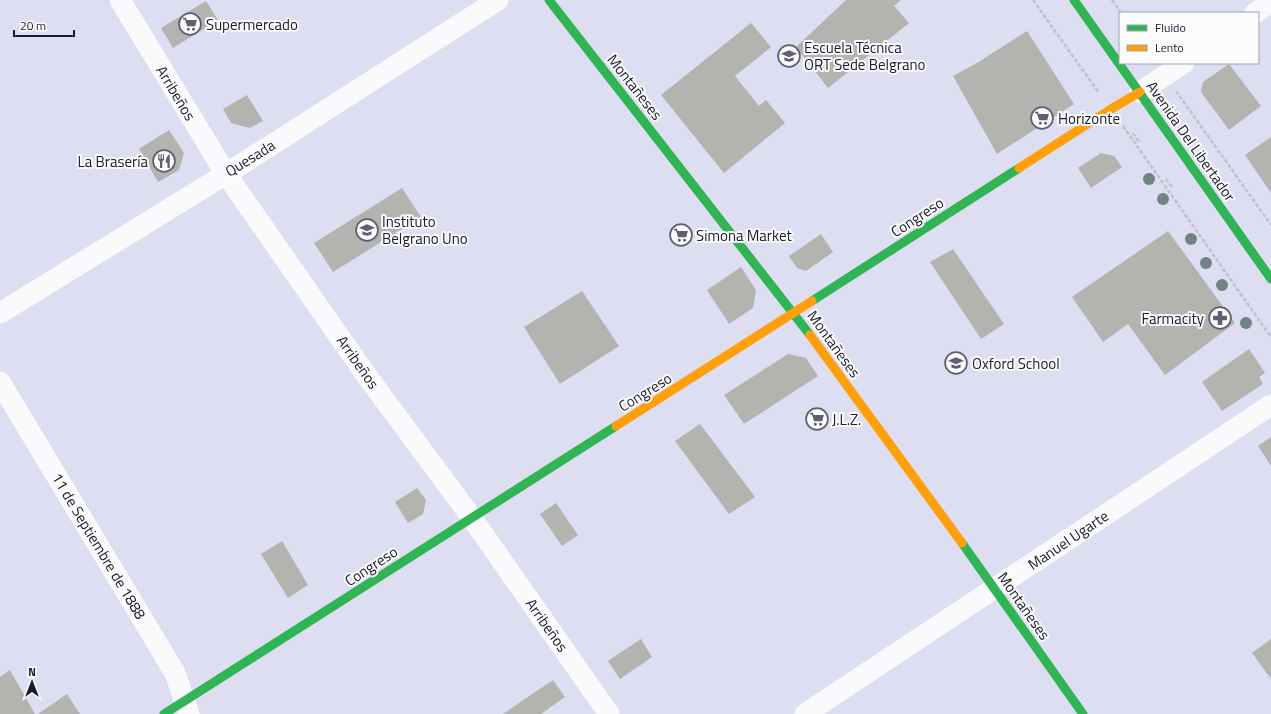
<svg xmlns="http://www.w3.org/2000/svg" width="1271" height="714" viewBox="0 0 1271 714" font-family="'Titillium Web',sans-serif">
	<rect width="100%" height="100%" fill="#dddef1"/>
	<g fill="#b3b3b0">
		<polygon points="846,0 901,0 894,6 909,23 828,88 796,47"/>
		<polygon points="206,1 218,20 173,48 161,28"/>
		<polygon points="751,23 771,47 735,76 759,106 766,100 785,123 724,173 661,95"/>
		<polygon points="1027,31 1074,104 997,154 953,76 977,63"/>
		<polygon points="1229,64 1261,106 1229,130 1201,92 1203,82"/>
		<polygon points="247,95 263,121 250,128 231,123 223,109"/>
		<polygon points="169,130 184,153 179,170 158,182 139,149"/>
		<polygon points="1271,137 1271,193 1245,155"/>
		<polygon points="1101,153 1114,156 1122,167 1091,188 1078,168"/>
		<polygon points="402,188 421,217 333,272 314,243"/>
		<polygon points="1168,231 1235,323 1165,375 1128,324 1103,342 1072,297"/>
		<polygon points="821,234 833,252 806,271 797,268 789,256"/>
		<polygon points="953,249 1004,324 981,339 930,262"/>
		<polygon points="741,267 756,290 753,308 729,324 707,290"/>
		<polygon points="582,291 619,346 560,384 524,327"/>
		<polygon points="1249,349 1265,373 1259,377 1263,384 1222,411 1202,382"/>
		<polygon points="788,354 806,358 818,376 744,424 724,395"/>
		<polygon points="700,424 755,497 729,514 675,441"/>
		<polygon points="1271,437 1271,466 1258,446"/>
		<polygon points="417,488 426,500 423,514 408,523 395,502"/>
		<polygon points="556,503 578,535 562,546 540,514"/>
		<polygon points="282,541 308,585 288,598 261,554"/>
		<polygon points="641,639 652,657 620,679 608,661"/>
		<polygon points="1271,639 1271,679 1252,653"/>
		<polygon points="10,670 35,714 0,714 0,677"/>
		<polygon points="553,680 565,697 541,714 503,714"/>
		<polygon points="67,694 80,714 38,714"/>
	</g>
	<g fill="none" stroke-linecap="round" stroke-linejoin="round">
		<g stroke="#c1c0ca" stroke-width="2.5" stroke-dasharray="4 2" stroke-linecap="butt">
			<polyline points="1033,0 1099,93"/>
			<polyline points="1112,0 1121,13"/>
			<polyline points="1176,91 1271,225"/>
			<polyline points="1123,126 1271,337"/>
			<polyline points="1133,133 1139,142"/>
			<polyline points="1166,179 1172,187"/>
		</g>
		<g stroke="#fafafd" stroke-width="21">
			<polyline points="120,0 226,174 364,372 472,518 609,714"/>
			<polyline points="1255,13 1271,2"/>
			<polyline points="1140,92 1184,63"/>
			<polyline points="0,313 226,174 498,0"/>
			<polyline points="0,382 175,673 189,714"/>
			<polyline points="805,714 1271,405"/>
		</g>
		<g stroke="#30b455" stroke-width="9">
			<polyline points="549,0 810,335"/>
			<polyline points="1074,0 1271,279"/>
			<polyline points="812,301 1019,168"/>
			<polyline points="962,543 1083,714"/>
			<polyline points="164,714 616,426"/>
		</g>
		<g stroke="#ff9f0a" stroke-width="9">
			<polyline points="1019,168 1111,109 1140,92"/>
			<polyline points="810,335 962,543"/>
			<polyline points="616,426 812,301"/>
		</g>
	</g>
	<g fill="#718384">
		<circle cx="1149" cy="179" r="6"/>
		<circle cx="1163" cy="199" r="6"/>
		<circle cx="1191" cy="239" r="6"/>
		<circle cx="1206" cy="263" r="6"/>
		<circle cx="1222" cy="285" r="6"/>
		<circle cx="1246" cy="323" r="6"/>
	</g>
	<defs>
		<g id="supermarket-ring" transform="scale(1.15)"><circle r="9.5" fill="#fbfbfb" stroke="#5f5f72" stroke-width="1.5"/><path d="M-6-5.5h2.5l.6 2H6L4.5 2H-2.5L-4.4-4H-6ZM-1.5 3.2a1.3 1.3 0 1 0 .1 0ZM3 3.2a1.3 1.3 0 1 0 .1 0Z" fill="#5f5f72"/></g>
		<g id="school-ring" transform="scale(1.15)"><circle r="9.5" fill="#fbfbfb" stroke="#5f5f72" stroke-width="1.5"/><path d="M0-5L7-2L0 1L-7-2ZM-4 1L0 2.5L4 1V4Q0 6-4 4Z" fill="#5f5f72"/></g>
		<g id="restaurant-ring" transform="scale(1.15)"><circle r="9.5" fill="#fbfbfb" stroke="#5f5f72" stroke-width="1.5"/><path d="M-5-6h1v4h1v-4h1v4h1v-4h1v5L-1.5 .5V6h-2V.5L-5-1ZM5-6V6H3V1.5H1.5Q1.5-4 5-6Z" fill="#5f5f72"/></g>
		<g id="pharmacy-ring" transform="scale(1.15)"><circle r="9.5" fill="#fbfbfb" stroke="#5f5f72" stroke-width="1.5"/><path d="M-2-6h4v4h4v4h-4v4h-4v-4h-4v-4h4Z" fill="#5f5f72"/></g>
	</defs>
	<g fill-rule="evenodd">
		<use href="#supermarket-ring" x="190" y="24"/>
		<use href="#school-ring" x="789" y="56"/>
		<use href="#supermarket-ring" x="1042" y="118"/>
		<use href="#restaurant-ring" x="164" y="161"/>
		<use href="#school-ring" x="367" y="230"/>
		<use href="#supermarket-ring" x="681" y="235"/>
		<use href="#pharmacy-ring" x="1220" y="318"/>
		<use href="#school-ring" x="956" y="363"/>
		<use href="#supermarket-ring" x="817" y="419"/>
	</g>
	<g text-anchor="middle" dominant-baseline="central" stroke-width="4" stroke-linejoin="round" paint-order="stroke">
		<g font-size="15" fill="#1b1a2e" stroke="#fbfbfb" text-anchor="start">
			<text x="206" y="24">Supermercado</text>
			<text x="804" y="47">Escuela Técnica<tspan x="804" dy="17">ORT Sede Belgrano</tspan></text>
			<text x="1058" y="118">Horizonte</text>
			<text x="148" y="161" text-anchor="end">La Brasería</text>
			<text x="382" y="221">Instituto<tspan x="382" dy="17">Belgrano Uno</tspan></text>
			<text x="696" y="235">Simona Market</text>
			<text x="1204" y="318" text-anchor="end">Farmacity</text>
			<text x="972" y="363">Oxford School</text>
			<text x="832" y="419">J.L.Z.</text>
		</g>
		<g font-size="15" fill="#1b1a2e" stroke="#fbfbfb">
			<text transform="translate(635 87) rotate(52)">Montañeses</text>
			<text transform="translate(176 93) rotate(59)">Arribeños</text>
			<text transform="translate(1191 141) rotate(55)">Avenida Del Libertador</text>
			<text transform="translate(250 158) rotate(-32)">Quesada</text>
			<text transform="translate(917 217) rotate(-33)">Congreso</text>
			<text transform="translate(834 344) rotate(54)">Montañeses</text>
			<text transform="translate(358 362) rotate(55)">Arribeños</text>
			<text transform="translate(645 392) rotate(-32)">Congreso</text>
			<text transform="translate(1068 540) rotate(-34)">Manuel Ugarte</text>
			<text transform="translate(99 546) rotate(59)">11 de Septiembre de 1888</text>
			<text transform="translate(371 566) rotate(-33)">Congreso</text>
			<text transform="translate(1024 606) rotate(55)">Montañeses</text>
			<text transform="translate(547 625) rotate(55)">Arribeños</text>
		</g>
	</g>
	<rect x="1119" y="12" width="140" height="52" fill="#fbfbfb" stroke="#a1a1a9"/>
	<rect x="1127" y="25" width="20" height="6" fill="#30b455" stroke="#a1a1a9"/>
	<text x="1155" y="32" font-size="12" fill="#1b1a2e">Fluido</text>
	<rect x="1127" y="45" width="20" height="6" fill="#ff9f0a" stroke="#a1a1a9"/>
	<text x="1155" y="52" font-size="12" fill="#1b1a2e">Lento</text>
	<g transform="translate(32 682)" stroke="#fbfbfb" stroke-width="3" paint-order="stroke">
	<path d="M0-3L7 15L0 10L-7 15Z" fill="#1b1a2e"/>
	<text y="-6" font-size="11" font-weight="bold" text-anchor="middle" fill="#1b1a2e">N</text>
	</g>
	<path d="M14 30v6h60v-6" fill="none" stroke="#1b1a2e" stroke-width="2"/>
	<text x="20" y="30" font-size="12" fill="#1b1a2e" stroke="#fbfbfb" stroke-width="3" paint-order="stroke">20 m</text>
</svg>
